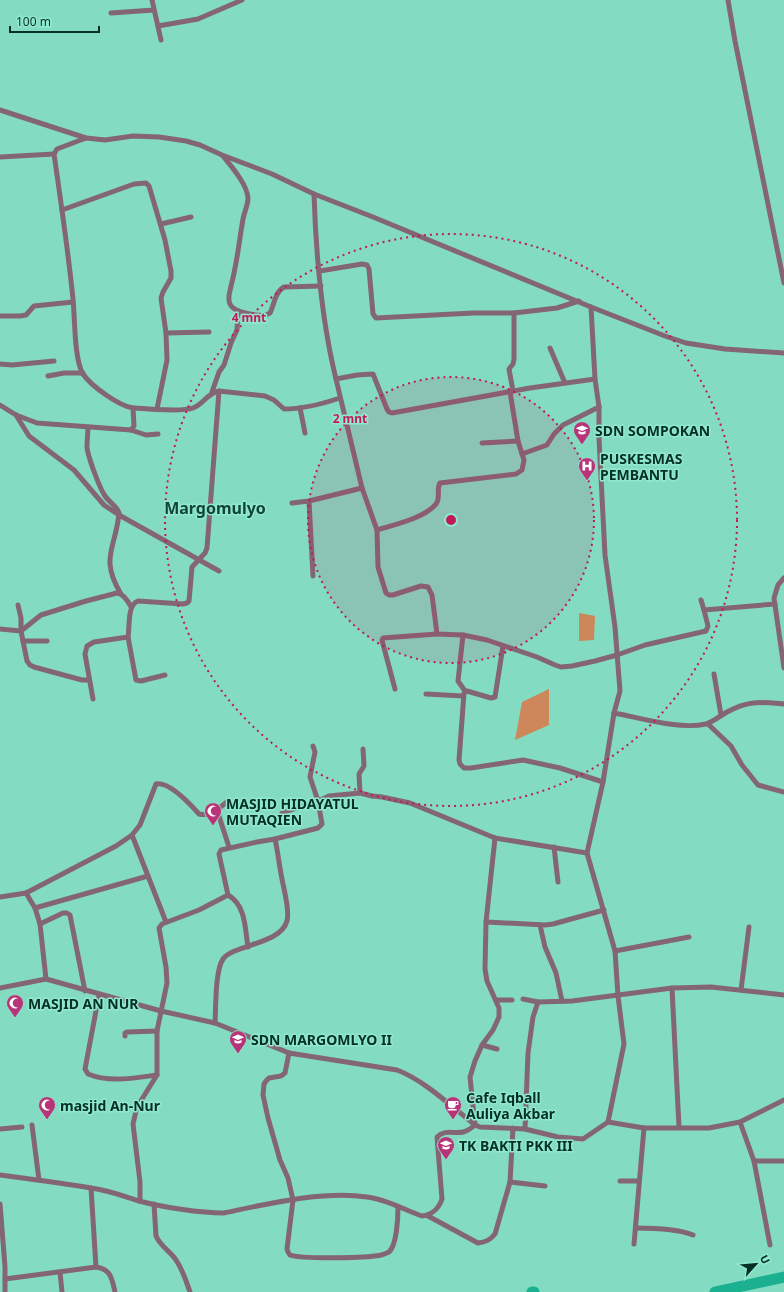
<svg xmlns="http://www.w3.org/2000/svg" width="784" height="1292" viewBox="0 0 784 1292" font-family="'Noto Sans',sans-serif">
	<rect width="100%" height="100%" fill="#83dcc1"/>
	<g fill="#cd875b">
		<polygon points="579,613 595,616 594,640 579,641"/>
		<polygon points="549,689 549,725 515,740 522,702"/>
	</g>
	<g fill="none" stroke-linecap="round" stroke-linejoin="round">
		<g stroke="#1bb090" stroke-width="11">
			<polyline points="532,1292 534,1292"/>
			<polyline points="715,1292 784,1277"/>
		</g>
		<g stroke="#846672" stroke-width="5">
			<polyline points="152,0 161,40"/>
			<polyline points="728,0 735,41 784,283"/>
			<polyline points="111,13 154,10"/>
			<polyline points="158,26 198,19 242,0"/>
			<polyline points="0,110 86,138 105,140 133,136 159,137 186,141 200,145 222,155 272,174 314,194 373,217 591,307 665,336 686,343 725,349 784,353"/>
			<path d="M86 138 57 149 54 154C61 202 68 250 73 299 75 318 74 359 83 374 91 386 119 406 133 408 146 409 183 412 193 408 204 404 206 394 219 391L265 396 274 400 284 409C302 409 322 404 340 398"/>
			<path d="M223 156C231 166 247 184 248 198 248 205 244 213 243 219 239 242 237 264 231 286 230 292 227 298 230 304 233 313 258 316 266 315L270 313C274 305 275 292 284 287L321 286"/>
			<polyline points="0,157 54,154"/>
			<path d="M314 194C316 256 321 318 336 379"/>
			<polyline points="62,210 134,184 146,183 149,186 165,240 171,271 171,278 163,292 161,298 166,333 167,360 157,409"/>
			<polyline points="161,224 191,217"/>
			<polyline points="320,271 362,264 367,265 369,269 373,314 376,318 473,313 514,313 514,359 513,364 509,369 513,391"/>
			<polyline points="591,307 595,379 599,407 599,438 605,555 615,627 620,691 614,713 603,782 587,853 615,951 618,996 624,1044 608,1122"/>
			<polyline points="514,313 557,308 579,301"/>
			<polyline points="0,316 20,316 26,315 34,306 73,302"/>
			<polyline points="166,333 209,332"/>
			<polyline points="550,348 565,383"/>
			<polyline points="0,364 12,365 54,361"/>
			<polyline points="48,376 64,373 83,373"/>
			<polyline points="595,379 530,388 392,413 389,412 387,409 373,374 357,375 336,379 362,488 377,530 378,567 386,593 389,595 393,595 421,586 428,587 432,595 437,634 463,635 487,640 537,657 555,665 561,667 572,666 595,661 617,655 645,645 706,631 708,626 704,610 775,604"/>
			<polyline points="212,392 219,372 224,365 231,343 237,330 238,311"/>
			<polyline points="0,405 16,415 37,423 131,430 146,435 158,434"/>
			<polyline points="300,408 305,433"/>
			<polyline points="16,415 29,436 74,470 104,505 119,515 219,571"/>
			<path d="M88 427C88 434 87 440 87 446 87 455 100 489 105 496 109 502 117 506 119 513 116 548 99 558 121 594"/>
			<polyline points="131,430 134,426 133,408"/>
			<polyline points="482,443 518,441"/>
			<polyline points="522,454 547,445 554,434 563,425 599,407"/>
			<polyline points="309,501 313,576"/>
			<polyline points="292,503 309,501 362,488"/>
			<path d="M377 530C393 525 425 518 436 504 441 497 436 489 440 483L516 474 522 470 524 460 518 441 510 392"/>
			<polyline points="784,578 778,585 774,598 784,668"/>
			<polyline points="701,600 704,610"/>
			<polyline points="18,605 21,618 21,631"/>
			<polyline points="0,629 21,631 27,661 30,665 34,667 82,680 89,680"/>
			<path d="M21 631 41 615 86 601 117 593C124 594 128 601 131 607"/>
			<polyline points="463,635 458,681 465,691"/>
			<polyline points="128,637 136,680 141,681 165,675"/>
			<polyline points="23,641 47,641"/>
			<polyline points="503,646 495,697 491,698 467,691 464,693 459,760 460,764 464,768 471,768 523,760 560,768 603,782"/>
			<polyline points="714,674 721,715"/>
			<polyline points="395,689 383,644 382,640 383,638 437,634"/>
			<polyline points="426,694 463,696"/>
			<path d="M93 699 85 654 87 646 94 642 128 637C130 626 127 605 138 601L183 604 187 603 189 601 192 567 205 553 207 548 219 391"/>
			<path d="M614 713C641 718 679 730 706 724 713 722 720 716 727 712 749 700 760 702 784 704"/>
			<polyline points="708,724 731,746 742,765 758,785 784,792"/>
			<polyline points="360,793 359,774 364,766 363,749"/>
			<polyline points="217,810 229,847"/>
			<polyline points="282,813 318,801 310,777 315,752 313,746"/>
			<polyline points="132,835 166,922"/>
			<polyline points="554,847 558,882"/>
			<path d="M26 893 116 846 132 835 140 825 156 784C169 781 191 805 199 814 211 817 219 808 228 801"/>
			<path d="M228 895C246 905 245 929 248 947"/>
			<path d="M0 897 26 893 35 908 40 924 46 979 161 1011 215 1023 289 1053 397 1070C424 1080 452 1107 475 1125L480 1127 525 1129 558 1137 583 1139 608 1122 644 1128H709L740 1122 784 1100"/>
			<polyline points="35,908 148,876"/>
			<polyline points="486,922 545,925 553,924 604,910"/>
			<polyline points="40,924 63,913 67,913 70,915 85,991"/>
			<polyline points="540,925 545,947 556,973 562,1001"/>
			<polyline points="615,951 689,937"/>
			<polyline points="0,988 46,979"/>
			<polyline points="672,988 679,1127"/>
			<polyline points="741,990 749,927"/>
			<path d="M99 995 85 1069 88 1074C110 1083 134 1078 157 1075"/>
			<polyline points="523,999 538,1002"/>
			<polyline points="496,1000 512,1000"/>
			<path d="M215 1023C216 1007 215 971 223 959 234 944 280 945 287 921 290 911 284 890 282 879 279 865 278 852 275 839"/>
			<polyline points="125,1036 125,1033 127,1032 157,1031"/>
			<polyline points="482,1045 497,1049"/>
			<path d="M289 1053 285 1073 281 1076 269 1078 266 1081 264 1084 263 1095 268 1118 280 1160 288 1178 293 1200 287 1249C288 1252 288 1253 290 1255 299 1259 362 1258 374 1256 378 1256 385 1254 389 1252 397 1245 398 1217 398 1207"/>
			<polyline points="740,1122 754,1161 770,1245"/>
			<polyline points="32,1125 39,1180"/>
			<polyline points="0,1129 22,1127"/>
			<polyline points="525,1129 528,1053 533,1017 538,1002 572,1001 672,988 711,987 784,995"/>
			<polyline points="754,1161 784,1161"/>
			<path d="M0 1175C30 1179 61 1183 91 1188 108 1190 123 1196 139 1201 162 1207 200 1213 224 1213 267 1204 324 1190 367 1197 386 1199 404 1210 422 1216 432 1215 439 1208 442 1199L437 1137C445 1129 454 1134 463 1132 468 1131 471 1128 475 1125L470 1077 475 1061 482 1045 493 1030 499 1017V1008L487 981 485 969 486 922 495 838"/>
			<polyline points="620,1181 639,1181"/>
			<polyline points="510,1182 545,1186"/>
			<polyline points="91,1188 96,1267"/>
			<polyline points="140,1201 140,1182 133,1124 137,1107 157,1075 157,1031 167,983 166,967 159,928 162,924 199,910 228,895 219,854 221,850 257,842 275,839 318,828 322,824 318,801 329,796 360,793 372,796 382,797 410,803 495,838 587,853"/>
			<polyline points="0,1204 5,1267 5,1292"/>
			<path d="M154 1204 156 1236C161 1247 170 1251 176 1260 183 1270 186 1281 190 1292"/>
			<path d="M428 1216 478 1243C486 1242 490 1240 495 1234L510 1182 513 1128"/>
			<path d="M636 1228C653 1228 678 1229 693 1235"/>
			<polyline points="634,1244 644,1128"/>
			<polyline points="60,1272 62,1292"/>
			<path d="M5 1279 96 1267C111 1269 112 1279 115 1292"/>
		</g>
	</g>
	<circle cx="451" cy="520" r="143" fill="#c2185b" fill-opacity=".12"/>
	<g fill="none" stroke="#c2185b" stroke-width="2" stroke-dasharray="2 4">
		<circle cx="451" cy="520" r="143"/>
		<circle cx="451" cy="520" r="286"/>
	</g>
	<defs>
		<g id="school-pin" transform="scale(0.9)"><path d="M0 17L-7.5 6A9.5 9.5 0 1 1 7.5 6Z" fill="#b83479" stroke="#90e9ce"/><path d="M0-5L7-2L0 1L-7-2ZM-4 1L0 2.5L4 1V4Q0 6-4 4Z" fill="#fff"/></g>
		<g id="hospital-pin" transform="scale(0.9)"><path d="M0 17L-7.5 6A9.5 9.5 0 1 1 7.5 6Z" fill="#b83479" stroke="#90e9ce"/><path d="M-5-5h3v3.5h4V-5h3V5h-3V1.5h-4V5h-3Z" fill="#fff"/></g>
		<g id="mosque-pin" transform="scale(0.9)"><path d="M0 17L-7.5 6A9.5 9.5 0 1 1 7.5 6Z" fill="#b83479" stroke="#90e9ce"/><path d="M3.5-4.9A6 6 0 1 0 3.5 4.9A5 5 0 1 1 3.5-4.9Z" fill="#fff"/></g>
		<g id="cafe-pin" transform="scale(0.9)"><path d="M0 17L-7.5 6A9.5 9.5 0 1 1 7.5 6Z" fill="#b83479" stroke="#90e9ce"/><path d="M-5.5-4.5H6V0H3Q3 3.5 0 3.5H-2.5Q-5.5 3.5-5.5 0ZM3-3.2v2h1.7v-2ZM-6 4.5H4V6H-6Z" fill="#fff"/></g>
	</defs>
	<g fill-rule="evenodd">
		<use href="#school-pin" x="582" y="430"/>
		<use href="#hospital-pin" x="587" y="466"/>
		<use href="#mosque-pin" x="213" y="811"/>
		<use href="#mosque-pin" x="15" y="1003"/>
		<use href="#school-pin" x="238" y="1039"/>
		<use href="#mosque-pin" x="47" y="1105"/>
		<use href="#cafe-pin" x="453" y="1105"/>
		<use href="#school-pin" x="446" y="1145"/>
	</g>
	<g text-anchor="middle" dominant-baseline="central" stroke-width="3" stroke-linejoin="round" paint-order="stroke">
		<g font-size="14" font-weight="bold" fill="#062f25" stroke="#90e9ce" text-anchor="start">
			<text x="595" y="430">SDN SOMPOKAN</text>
			<text x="600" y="458">PUSKESMAS<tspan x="600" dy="16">PEMBANTU</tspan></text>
			<text x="226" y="803">MASJID HIDAYATUL<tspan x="226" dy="16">MUTAQIEN</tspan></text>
			<text x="28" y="1003">MASJID AN NUR</text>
			<text x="251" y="1039">SDN MARGOMLYO II</text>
			<text x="466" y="1097">Cafe Iqball<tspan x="466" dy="16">Auliya Akbar</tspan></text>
			<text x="60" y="1105">masjid An-Nur</text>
			<text x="459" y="1145">TK BAKTI PKK III</text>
		</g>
		<g font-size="16" font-weight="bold" fill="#134438" stroke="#90e9ce">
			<text x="215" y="508">Margomulyo</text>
		</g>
	</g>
	<circle cx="451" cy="520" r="6" fill="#c2185b" stroke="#90e9ce" stroke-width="2"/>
	<g font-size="12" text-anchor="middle" font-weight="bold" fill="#c2185b" stroke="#90e9ce" stroke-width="3" stroke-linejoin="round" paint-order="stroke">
		<text x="249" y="322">4 mnt</text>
		<text x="350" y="423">2 mnt</text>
	</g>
	<g transform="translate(756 1264) rotate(63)" stroke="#90e9ce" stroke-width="3" paint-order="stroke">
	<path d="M0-3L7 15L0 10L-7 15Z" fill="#062f25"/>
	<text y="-6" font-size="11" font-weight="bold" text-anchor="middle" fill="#062f25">U</text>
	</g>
	<path d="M10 26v6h89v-6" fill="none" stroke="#062f25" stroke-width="2"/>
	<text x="16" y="26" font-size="12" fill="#062f25" stroke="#90e9ce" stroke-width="3" paint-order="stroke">100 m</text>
</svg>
